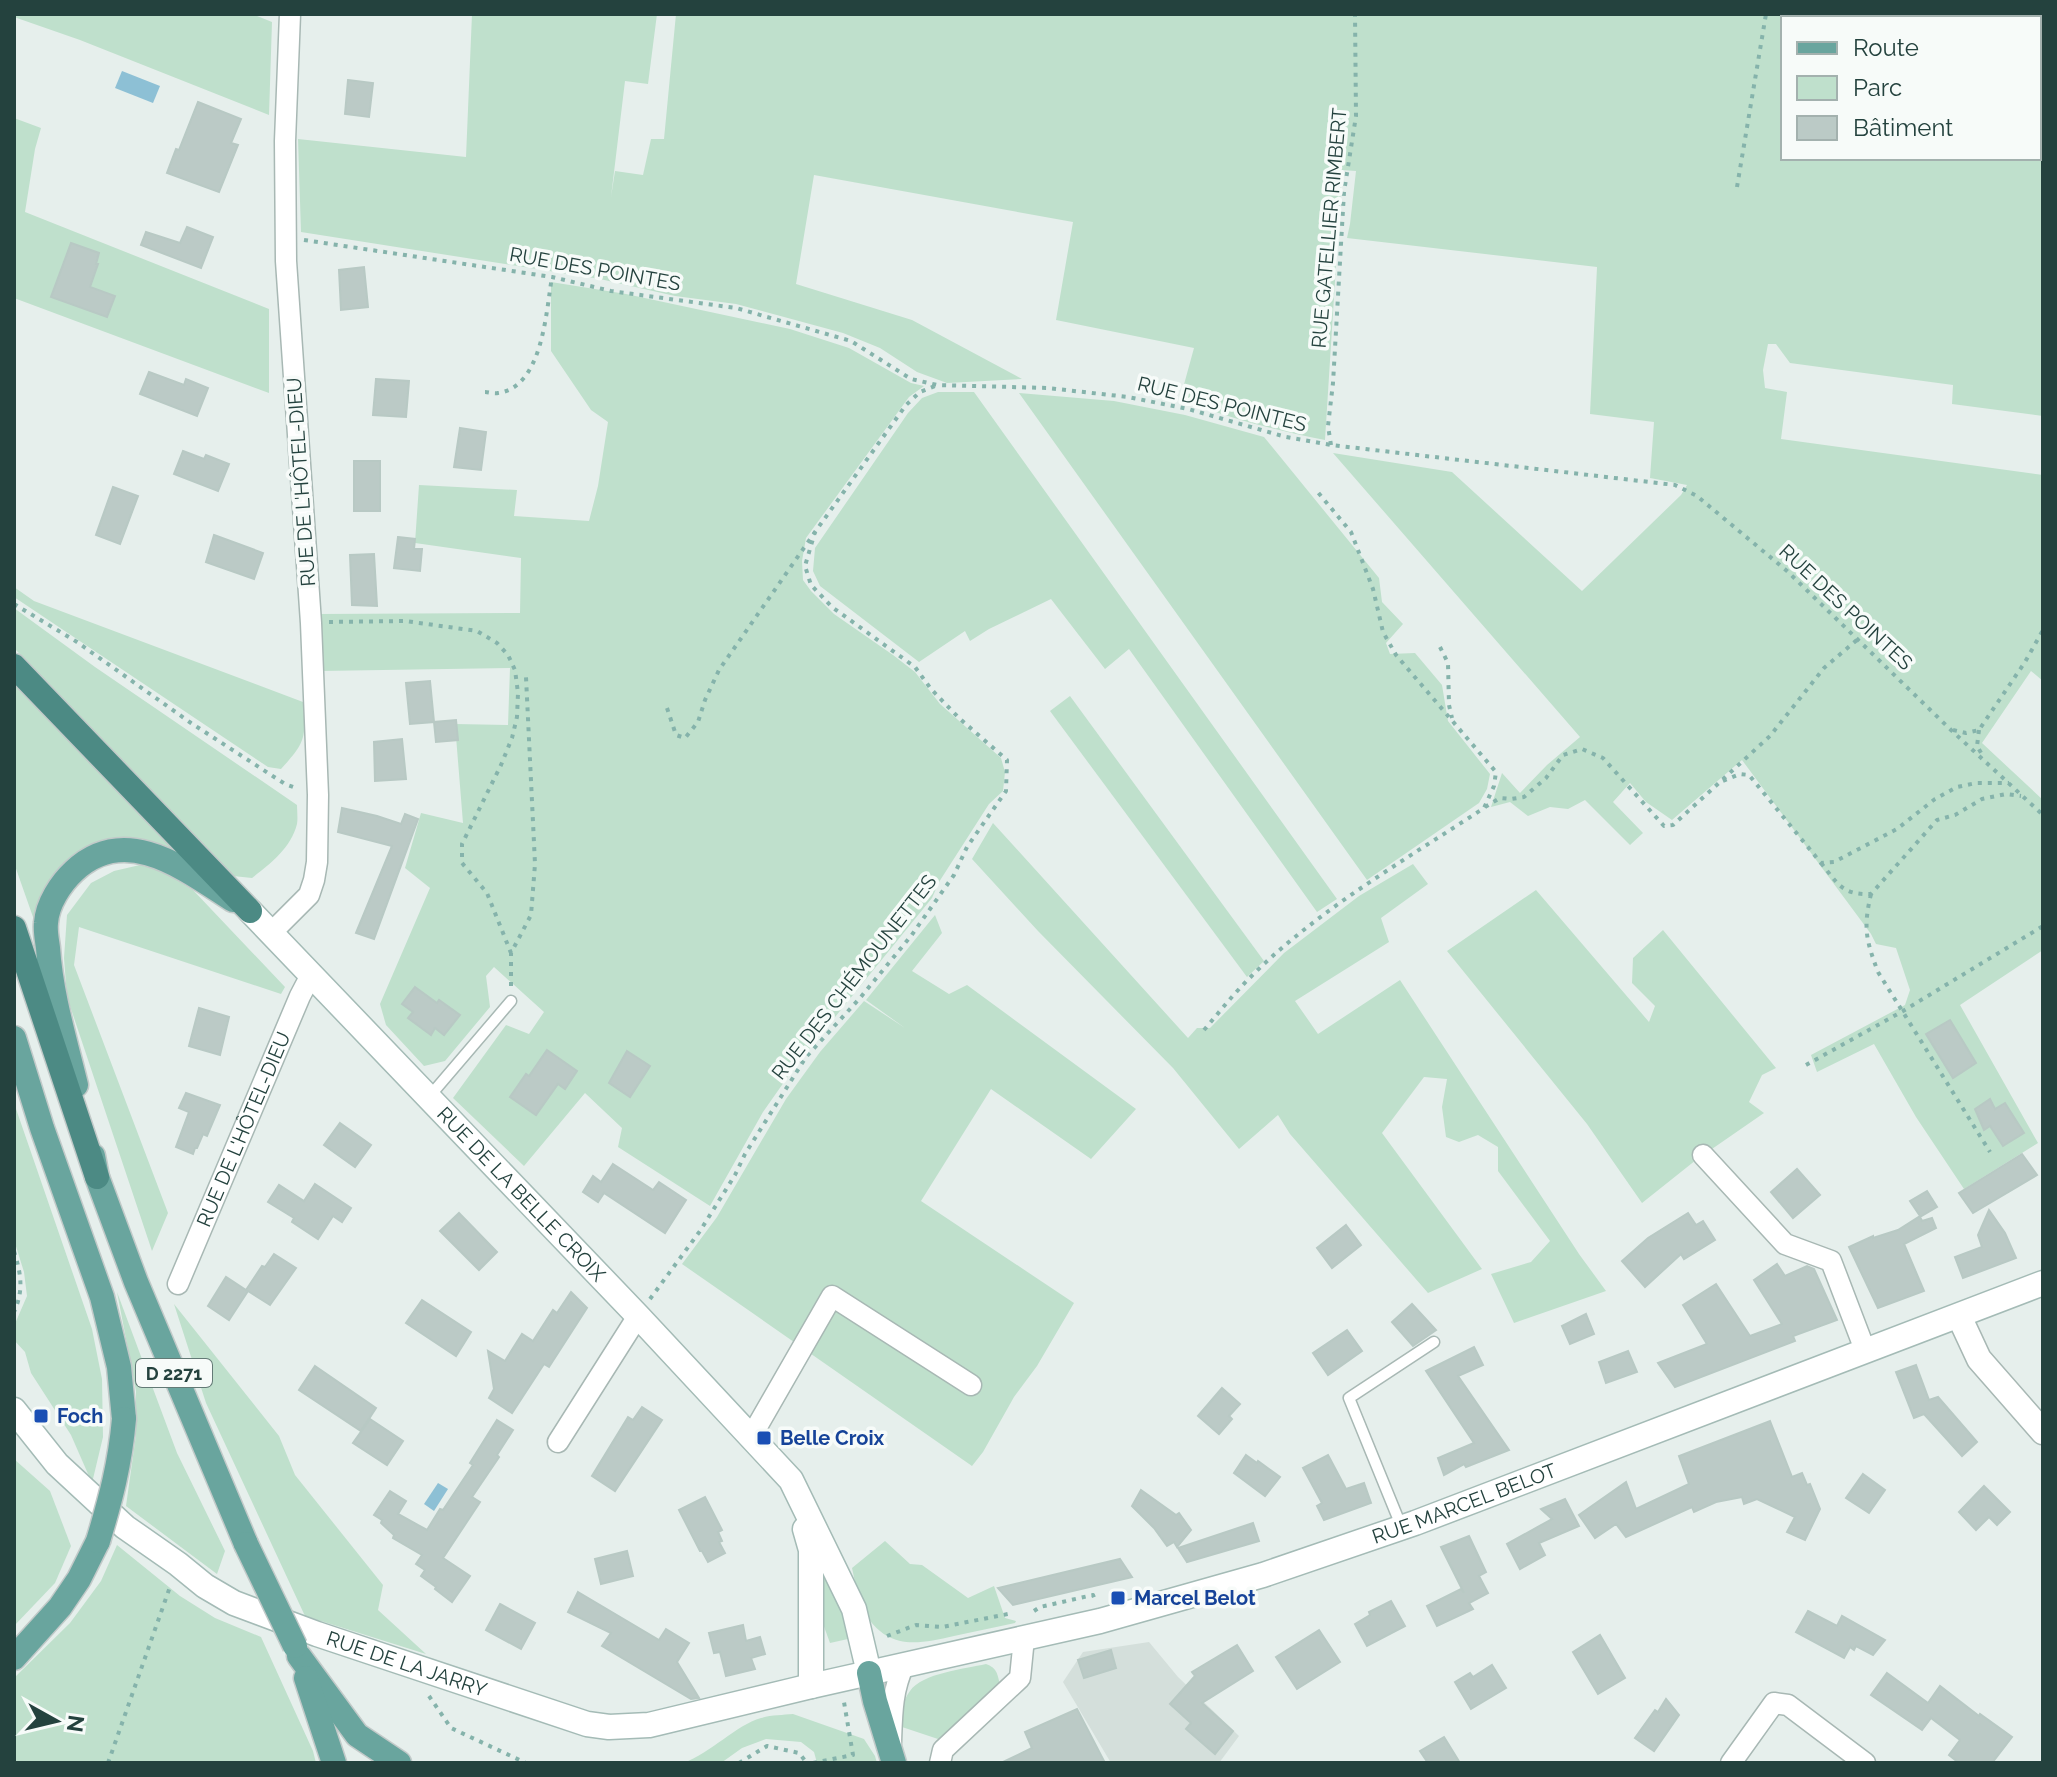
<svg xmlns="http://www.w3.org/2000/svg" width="2057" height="1777" viewBox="0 0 2057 1777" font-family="Raleway,sans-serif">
	<rect width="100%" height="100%" fill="#e6efec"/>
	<polygon fill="#d4dfdb" points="1149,1642 1178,1677 1239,1736 1219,1763 1111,1763 1063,1682 1083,1652"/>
	<g fill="#bfe0cc" fill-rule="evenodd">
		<polygon points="14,14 252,14 272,22 269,115 80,40 14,17"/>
		<path d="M472 14H657L648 84 625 81 611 197 615 171 643 175 651 139H664L676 14H2043V416L1952 404 1953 385 1790 363 1776 344H1768L1763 370 1765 388 1787 392 1781 439 2043 475V681L2031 671 1982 743 2043 800V950L1960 1005 2038 1143 1964 1189 1916 1117 1874 1044 1817 1072 1811 1055 1905 1005 1910 990 1896 948 1876 944 1871 934 1742 760 1672 820 1646 802 1630 783 1613 802 1643 833 1630 845 1585 800 1568 809 1550 807 1528 816 1510 802 1491 807 1502 773 1520 793 1547 765 1580 737 1333 453 1452 472 1582 591 1681 495 1687 485 1650 478 1654 422 1590 414 1597 267 1347 238 1350 224 1356 171 1342 170 1325 440C1275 430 1227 418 1180 399L1194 348 1056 320 1073 222 814 175 796 284 912 320 1022 379 947 383 917 372 880 348 843 333 736 304 675 296 600 279 301 232 298 139 466 157ZM1783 18H2039V158H1783Z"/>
		<polygon points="14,118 41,128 35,149 25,212 269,309 269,393 14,298"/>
		<polygon points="551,282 626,294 790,329 849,348 911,383 924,386 909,397 806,538 802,561 803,580 811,591 834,614 893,655 915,672 940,704 1001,758 1005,772 1003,791 989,804 939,882 932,898 796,1065 763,1112 710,1206 618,1147 622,1128 585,1093 524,1166 453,1098 506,1025 529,1034 544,1012 494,967 486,976 490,1007 445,1061 424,1066 386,1025 380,1004 430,888 405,868 421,813 463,823 455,724 508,725 510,668 320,671 317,614 520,613 521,558 415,543 419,485 517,490 514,516 589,521 598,486 608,422 591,410 551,351"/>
		<polygon points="938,392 974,392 1337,899 1317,912 1129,649 1105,669 1051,599 989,629 970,641 965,631 919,662 820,586 813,571 815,548 908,413 922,398"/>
		<polygon points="1019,393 1114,401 1185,415 1264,437 1379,578 1382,602 1403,624 1386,643 1390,654 1415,653 1442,685 1448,721 1490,774 1487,789 1479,803 1367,880"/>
		<path d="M14 587 34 601 303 702C306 738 306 742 281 769L268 767 14 597Z"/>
		<path d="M14 608 95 667 297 805C297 811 298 818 297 824 291 848 270 864 252 878L233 876 14 648Z"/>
		<polygon points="14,685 185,857 105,844 73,856 60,872 38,924 33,917 14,863"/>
		<polygon points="1070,696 1264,961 1247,977 1050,711"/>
		<polygon points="993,823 1188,1038 1197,1028 1210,1028 1284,953 1359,896 1413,864 1428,884 1381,918 1389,942 1295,1001 1318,1034 1400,980 1579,1254 1606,1291 1514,1323 1491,1274 1531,1262 1550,1241 1498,1171 1498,1147 1478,1135 1459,1142 1446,1137 1442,1107 1447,1079 1424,1077 1382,1133 1482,1269 1428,1293 1290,1134 1278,1115 1239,1149 1173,1068 1038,931 972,859"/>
		<polygon points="140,865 162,871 193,890 285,987 281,994 79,927 74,965 168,1213 152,1251 67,997 64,958 67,915 91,883 114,871"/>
		<polygon points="1536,890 1649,1022 1655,1006 1632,983 1633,958 1663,930 1776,1068 1762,1075 1749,1102 1764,1113 1696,1160 1642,1203 1587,1124 1447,951"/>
		<polygon points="935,915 942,933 912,971 949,994 967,985 1136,1109 1091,1159 991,1089 921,1201 1074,1303 1037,1366 1014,1397 983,1452 972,1466 682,1264 717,1217 786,1099 820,1052 864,1001 905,1028 866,1000"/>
		<polygon points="14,1103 92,1329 102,1379 103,1437 92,1483 71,1435 31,1373 25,1352 14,1340 14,1326 27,1296 24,1272 14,1240"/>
		<polygon points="117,1292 177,1453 225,1551 217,1574 126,1506 136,1435 136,1391"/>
		<polygon points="174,1304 279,1436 295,1475 383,1585 378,1610 426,1654 305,1616 206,1403"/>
		<polygon points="14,1459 50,1491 71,1546 55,1583 14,1626"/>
		<path d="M885 1541 910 1564 922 1565 968 1598 994 1586 1005 1618 1016 1621 1015 1623C995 1627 974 1632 954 1636 915 1645 886 1650 863 1610 857 1598 855 1581 852 1568Z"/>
		<polygon points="117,1545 180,1596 215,1618 261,1637 313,1751 316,1763 14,1763 14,1678 70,1623 101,1581"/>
		<polygon points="824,1577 827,1577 845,1615 848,1639 830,1643 822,1621 823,1581"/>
		<path d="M986 1664C997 1668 997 1673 1000 1684L941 1740 899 1726C901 1714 902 1701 910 1691 922 1673 965 1669 986 1664Z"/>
		<path d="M793 1714 864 1739 875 1756 877 1763H817L814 1752 801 1742 766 1739 742 1748 721 1763H683C711 1753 736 1725 761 1718 771 1715 783 1715 793 1714Z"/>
	</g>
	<g fill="#8dc0d5">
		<polygon points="122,71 160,86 153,103 115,88"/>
		<polygon points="438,1483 448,1489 434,1511 424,1504"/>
	</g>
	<g fill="#bbcac6" stroke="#b8c9c4" stroke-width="2">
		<polygon points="348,80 373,83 369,117 345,114"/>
		<polygon points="198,102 241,119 231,143 238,145 219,192 167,173 176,149 179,150"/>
		<polygon points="187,227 213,237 201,268 141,245 146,232 180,243"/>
		<polygon points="71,243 99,253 96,264 98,264 90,287 115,296 107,317 51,297"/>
		<polygon points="364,267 368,307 341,310 339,270"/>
		<polygon points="149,372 184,385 186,379 208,388 197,416 140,394"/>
		<polygon points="376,379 409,381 406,417 373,415"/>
		<polygon points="460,428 486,432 481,470 454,467"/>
		<polygon points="183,451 204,459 206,455 229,464 218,491 174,474"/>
		<rect x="354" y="461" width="26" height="50"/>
		<polygon points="113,487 138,496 120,544 96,535"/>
		<polygon points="214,535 263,553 254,579 206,562"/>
		<polygon points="398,537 415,539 414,549 422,549 420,571 394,568"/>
		<polygon points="374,554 377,606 352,605 350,555"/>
		<polygon points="430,681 434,722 410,724 406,683"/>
		<polygon points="456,720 458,740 436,742 434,722"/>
		<polygon points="402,739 406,779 375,781 374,742"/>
		<polygon points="342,808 377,816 401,824 405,814 418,819 374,939 356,933 392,846 338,832"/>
		<polygon points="415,987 437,1003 439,1000 460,1015 444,1035 435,1028 431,1035 408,1018 413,1012 402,1004"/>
		<polygon points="199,1008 229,1017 220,1055 189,1046"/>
		<polygon points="1950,1020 1976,1063 1953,1078 1926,1034"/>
		<polygon points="547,1050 577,1071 565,1089 558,1084 536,1115 510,1097 526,1074 529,1076"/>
		<polygon points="627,1051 650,1066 630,1097 609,1083"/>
		<polygon points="186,1093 220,1105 207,1136 203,1134 197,1148 195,1148 193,1154 176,1147 189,1112 179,1108"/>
		<polygon points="1990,1099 1995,1109 2005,1103 2024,1133 2003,1146 1990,1126 1984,1130 1975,1109"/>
		<polygon points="340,1123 371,1145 355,1167 324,1145"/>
		<polygon points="2022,1154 2037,1175 1973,1213 1959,1193"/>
		<polygon points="613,1164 653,1190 659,1182 686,1200 665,1233 604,1193 598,1202 583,1192 593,1176 601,1182"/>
		<polygon points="1797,1169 1820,1195 1793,1218 1771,1192"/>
		<polygon points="315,1184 351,1208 342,1222 333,1216 318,1239 292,1222 294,1218 268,1202 279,1185 304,1201"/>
		<polygon points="1927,1191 1937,1207 1920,1217 1922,1221 1932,1218 1936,1228 1904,1244 1924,1291 1878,1308 1849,1247 1873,1236 1873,1238 1898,1230 1920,1216 1910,1201"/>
		<polygon points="1989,1210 2005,1233 2016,1258 1963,1278 1955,1257 1982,1247 1978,1235"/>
		<polygon points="459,1213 497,1252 479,1270 440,1231"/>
		<polygon points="1688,1213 1696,1225 1703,1221 1715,1240 1684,1259 1681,1254 1645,1287 1622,1261 1648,1238"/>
		<polygon points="1346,1225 1361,1245 1332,1268 1317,1248"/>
		<polygon points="274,1254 296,1268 270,1305 248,1291 229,1320 208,1306 226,1277 246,1290 262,1266 265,1267"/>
		<polygon points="1777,1264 1785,1276 1807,1266 1814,1269 1837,1320 1793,1336 1795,1341 1675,1387 1658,1363 1707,1344 1683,1305 1716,1284 1750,1336 1782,1324 1754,1280"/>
		<polygon points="571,1292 587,1308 549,1367 544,1364 512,1413 489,1398 494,1389 488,1351 505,1361 522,1334 533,1341 553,1310 557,1313"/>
		<polygon points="422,1300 471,1332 456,1356 406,1323"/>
		<polygon points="1412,1304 1436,1330 1413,1346 1392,1322"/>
		<polygon points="1586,1314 1594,1334 1570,1344 1562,1326"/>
		<polygon points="1347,1330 1362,1351 1328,1375 1313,1353"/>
		<polygon points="1474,1347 1483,1365 1458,1376 1509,1450 1466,1467 1464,1464 1444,1475 1438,1458 1474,1443 1426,1371"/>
		<polygon points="1628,1351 1637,1372 1606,1383 1599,1362"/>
		<polygon points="1916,1365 1929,1400 1938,1397 1977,1442 1962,1456 1924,1414 1914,1418 1896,1372"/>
		<polygon points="315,1366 376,1408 361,1431 299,1390"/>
		<polygon points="1222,1388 1240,1404 1229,1416 1232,1419 1219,1434 1198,1416"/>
		<polygon points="642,1407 662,1420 615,1491 592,1476 628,1417 633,1420"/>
		<polygon points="370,1419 403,1441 387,1465 353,1443"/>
		<polygon points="497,1420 513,1430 497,1455 499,1457 472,1497 480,1502 443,1558 470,1576 452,1602 435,1589 436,1587 421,1576 425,1570 416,1564 422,1555 393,1538 394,1535 381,1523 382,1520 374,1515 390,1491 406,1501 398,1514 427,1530 440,1509 443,1510 473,1465 470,1463"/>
		<polygon points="1770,1421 1792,1477 1802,1473 1807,1485 1810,1484 1820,1509 1805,1540 1787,1532 1795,1517 1757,1499 1744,1504 1742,1497 1716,1502 1694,1512 1692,1507 1626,1537 1616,1524 1595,1538 1579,1515 1626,1482 1636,1509 1689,1484 1679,1456"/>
		<polygon points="1246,1455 1257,1463 1258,1461 1280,1477 1265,1496 1234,1473"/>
		<polygon points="1328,1455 1346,1489 1364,1483 1371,1503 1324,1520 1317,1506 1322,1503 1303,1468"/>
		<polygon points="1863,1474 1885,1490 1869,1513 1846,1498"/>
		<polygon points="1984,1486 2010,1512 1997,1525 1989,1517 1976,1530 1959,1512"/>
		<polygon points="1141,1490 1176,1515 1179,1513 1191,1530 1177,1547 1174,1542 1167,1546 1154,1528 1132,1506"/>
		<polygon points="705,1497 722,1530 718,1532 722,1541 719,1542 725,1553 708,1562 702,1551 700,1551 679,1510"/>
		<polygon points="1565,1499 1579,1526 1539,1543 1545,1555 1520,1569 1507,1544 1552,1519 1541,1509"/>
		<polygon points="1253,1523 1259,1541 1187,1562 1178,1548"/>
		<polygon points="1469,1536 1486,1572 1479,1576 1488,1593 1469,1603 1473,1609 1437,1626 1427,1606 1461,1589 1464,1593 1441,1547"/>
		<polygon points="627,1551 633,1576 601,1584 595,1559"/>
		<polygon points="1120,1559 1132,1577 1013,1605 998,1588"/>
		<polygon points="578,1592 659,1640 666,1629 689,1643 677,1662 699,1698 691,1699 602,1646 611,1633 568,1612"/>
		<polygon points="1391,1601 1405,1626 1367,1646 1355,1624 1370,1615 1369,1612"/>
		<polygon points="500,1604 535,1623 521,1649 486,1630"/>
		<polygon points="1808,1611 1837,1626 1842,1616 1885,1640 1873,1655 1856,1646 1854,1650 1850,1647 1844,1658 1796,1632"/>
		<polygon points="743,1625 746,1641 760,1637 765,1654 751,1658 755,1669 726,1676 720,1652 714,1653 709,1633"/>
		<polygon points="1319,1630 1340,1662 1297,1689 1276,1657"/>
		<polygon points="1600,1635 1625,1678 1598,1694 1573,1652"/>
		<polygon points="1237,1645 1253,1671 1202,1703 1233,1731 1215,1754 1186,1729 1191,1723 1170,1704 1195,1676 1192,1672"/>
		<polygon points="1111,1650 1116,1668 1084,1678 1078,1660"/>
		<polygon points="1492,1665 1506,1688 1471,1709 1455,1682 1470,1673 1473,1677"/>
		<polygon points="1887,1673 1928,1703 1940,1686 1979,1716 1980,1714 2012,1737 1992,1763 1959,1763 1949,1755 1960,1740 1931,1718 1922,1730 1871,1695"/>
		<polygon points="1666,1699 1679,1715 1654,1751 1635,1738 1655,1710 1658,1712"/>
		<polygon points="1077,1709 1105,1763 1001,1763 1032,1748 1025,1732"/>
		<polygon points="1444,1737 1460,1763 1428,1763 1420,1751"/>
	</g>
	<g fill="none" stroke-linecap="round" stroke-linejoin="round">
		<g stroke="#a8b8b4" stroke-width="13">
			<g id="service">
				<polyline points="429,1097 511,1001"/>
				<polyline points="1402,1528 1349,1398 1434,1342"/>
			</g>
		</g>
		<g stroke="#a8b8b4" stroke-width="23">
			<g id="minor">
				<polyline points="271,933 309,895 314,880 317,862 318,795 311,623 286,261 285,141 290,14"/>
				<polyline points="1703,1155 1785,1244 1831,1261 1865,1350"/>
				<path id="s1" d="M178 1284 300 996 311 975"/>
				<polyline points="751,1437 832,1296 971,1385"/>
				<polyline points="558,1442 638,1316"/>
				<path d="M891 1742C892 1715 892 1690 904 1665"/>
				<polyline points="940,1763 943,1750 1020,1678 1024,1638"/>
				<polyline points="1731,1763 1774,1703 1788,1705 1865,1763"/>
			</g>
		</g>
		<g stroke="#a8b8b4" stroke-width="27">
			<polyline id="tertiary" points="1959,1316 1979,1359 2043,1432"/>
		</g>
		<g stroke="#a4bbb6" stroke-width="27">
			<g id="secondary">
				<path id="s2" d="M250 911 638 1316 791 1480 854 1609 869 1673"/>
				<path id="s3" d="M14 1410 57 1464 125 1527 178 1564 205 1586 234 1603 317 1634 587 1724 609 1727 649 1725 811 1686 1100 1621 1263 1575 1415 1523 2043 1283"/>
				<polyline points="805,1529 811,1550 811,1686"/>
			</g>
		</g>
		<g stroke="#c2cac9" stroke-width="27">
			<g id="primary">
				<polyline points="14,1038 42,1128 102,1297 119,1367 124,1419"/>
				<path d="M76 1085C65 1040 51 994 48 948 47 940 45 931 46 923 47 904 61 883 74 871 126 822 186 870 233 900"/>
				<polyline points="93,1156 97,1177 136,1282 246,1544"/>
				<polyline points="299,1656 357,1735 399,1763"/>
				<polyline points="14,1658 60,1607 79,1579 98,1541"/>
				<polyline points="869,1673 875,1701 894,1763"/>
				<polyline points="306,1678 334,1763"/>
			</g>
		</g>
		<g stroke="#c2cac9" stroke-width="27">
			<g id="trunk">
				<polyline points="14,666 250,911"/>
				<polyline points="14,928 97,1177"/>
			</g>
		</g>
		<g stroke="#85b3ab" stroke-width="4" stroke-dasharray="4 6" stroke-linecap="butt">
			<polyline points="1737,187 1766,14"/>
			<polyline points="304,240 552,277 611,291 736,308 851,341 911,379 937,385 1048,388 1128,397 1188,409 1286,437 1331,445 1675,485 1697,496 1787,571 1951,730 2043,815"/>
			<path d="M485 392C489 392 494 394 498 393 543 387 546 311 552 277"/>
			<polyline points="1331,445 1328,426 1333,383 1344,192 1356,116 1355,14"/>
			<polyline points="14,604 77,642 191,723 285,784 296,788"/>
			<polyline points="329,622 405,621 477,631 497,643 508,655 515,670 518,693 517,717 512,738 501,765 462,844 462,863 487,893 511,953"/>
			<polyline points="1440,647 1448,663 1449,705 1452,718"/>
			<polyline points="667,708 676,735 685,738 698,722 705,700 719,670 815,532 906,405 920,392 935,386"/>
			<polyline points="1953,730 1966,733 1979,730 2025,662 2043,630"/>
			<polyline points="1979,730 1977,746 1984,758"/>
			<polyline points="1723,781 1740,774 1749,775 1821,863 1834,862 1897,829 1935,799 1957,787 1976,783 2009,783"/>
			<polyline points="1485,807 1500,798 1511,799 1524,797 1546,778 1563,755 1582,749 1603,758 1664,826 1673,825 1770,736 1824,668 1858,639"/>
			<path d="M1821 863C1838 884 1842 895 1871 894L1937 820 1955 815 1982 799 2006 794 2021 796"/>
			<path d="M1871 894C1863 928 1866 940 1878 972L1990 1152"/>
			<polyline points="511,986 511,953 531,915 535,864 526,677"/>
			<path d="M1204 1030C1216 1016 1227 1002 1240 988 1307 916 1402 862 1484 808L1494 786 1496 772 1396 655 1383 632 1373 589 1351 532 1316 490"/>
			<polyline points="1806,1065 1903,1011 2043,926"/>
			<path d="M14 1251C21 1274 24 1290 14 1312"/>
			<polyline points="650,1299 700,1231 735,1175 745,1154 806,1057 860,998 911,936 954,875 967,847 1006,791 1007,760 959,718 931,689 915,667 832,607 811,585 805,566 815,532"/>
			<polyline points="1034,1611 1040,1607 1093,1595 1095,1600"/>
			<polyline points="887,1636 916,1625 942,1627 1008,1614 1013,1616"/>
			<polyline points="429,1696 451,1728 526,1763"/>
			<polyline points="108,1763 171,1584"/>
			<polyline points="739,1763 767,1746 799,1753 807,1763"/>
			<polyline points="813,1763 853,1755 844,1702"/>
		</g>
		<use href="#service" stroke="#fff" stroke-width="10"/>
		<use href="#minor" stroke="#fff" stroke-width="20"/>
		<use href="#tertiary" stroke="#fff" stroke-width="24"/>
		<use href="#secondary" stroke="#fff" stroke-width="24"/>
		<use href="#primary" stroke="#69a59e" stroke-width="24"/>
		<use href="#trunk" stroke="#4c8a84" stroke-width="24"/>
		<g stroke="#c2cac9" stroke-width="27" stroke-linecap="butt">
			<g id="primary-bridge">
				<path d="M98 1541C111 1498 120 1464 124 1419"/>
				<polyline points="246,1544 295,1646"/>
			</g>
		</g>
		<use href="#primary-bridge" stroke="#69a59e" stroke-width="24"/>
	</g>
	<g fill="#1a4fb4" stroke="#f7fbf9" stroke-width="3">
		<rect x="33" y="1408" width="16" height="16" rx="4"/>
		<rect x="756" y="1430" width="16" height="16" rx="4"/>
		<rect x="1110" y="1590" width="16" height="16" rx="4"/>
	</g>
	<g text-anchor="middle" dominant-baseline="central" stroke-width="7" stroke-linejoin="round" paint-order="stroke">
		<rect fill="#f7fbf9" stroke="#637a76" stroke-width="2" x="136" y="1359" width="76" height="28" rx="6"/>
		<g font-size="18" font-weight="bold" fill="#24423e">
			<text x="174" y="1373">D 2271</text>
		</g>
		<g font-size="20" fill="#24423e" stroke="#f7fbf9">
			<text transform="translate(1329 228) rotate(-85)">RUE GATELLIER RIMBERT</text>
			<text transform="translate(595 269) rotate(10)">RUE DES POINTES</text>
			<text transform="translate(1222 404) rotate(14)">RUE DES POINTES</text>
			<text transform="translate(301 482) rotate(-94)">RUE DE L'HÔTEL-DIEU</text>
			<text transform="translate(1846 607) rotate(43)">RUE DES POINTES</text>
			<text transform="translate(854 977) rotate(-52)">RUE DES CHÉMOUNETTES</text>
			<text stroke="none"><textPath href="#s1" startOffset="168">RUE DE L'HÔTEL-DIEU</textPath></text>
			<text stroke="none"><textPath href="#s2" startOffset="392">RUE DE LA BELLE CROIX</textPath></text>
			<text stroke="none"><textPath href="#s3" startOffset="1576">RUE MARCEL BELOT</textPath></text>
			<text stroke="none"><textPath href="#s3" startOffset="478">RUE DE LA JARRY</textPath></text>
		</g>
		<g font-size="20" font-weight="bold" fill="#164399" stroke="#f7fbf9" text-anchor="start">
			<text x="57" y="1416">Foch</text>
			<text x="780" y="1438">Belle Croix</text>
			<text x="1134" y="1598">Marcel Belot</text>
		</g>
	</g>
	<rect width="2057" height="1777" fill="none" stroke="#24423e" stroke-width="32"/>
	<rect x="1781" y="16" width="260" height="144" fill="#f7fbf9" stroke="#a3b1ae" stroke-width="2"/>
	<rect x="1797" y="42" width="40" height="12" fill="#69a59e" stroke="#a3b1ae" stroke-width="2"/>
	<text x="1853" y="56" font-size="24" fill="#24423e">Route</text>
	<rect x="1797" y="76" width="40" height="24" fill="#bfe0cc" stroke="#a3b1ae" stroke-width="2"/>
	<text x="1853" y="96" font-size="24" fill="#24423e">Parc</text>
	<rect x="1797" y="116" width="40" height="24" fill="#bbcac6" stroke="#a3b1ae" stroke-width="2"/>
	<text x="1853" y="136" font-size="24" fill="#24423e">Bâtiment</text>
	<g transform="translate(56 1721) rotate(98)" stroke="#f7fbf9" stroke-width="6" paint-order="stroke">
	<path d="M0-6L14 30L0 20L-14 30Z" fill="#24423e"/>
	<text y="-12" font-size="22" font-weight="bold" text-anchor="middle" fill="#24423e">N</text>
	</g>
</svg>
